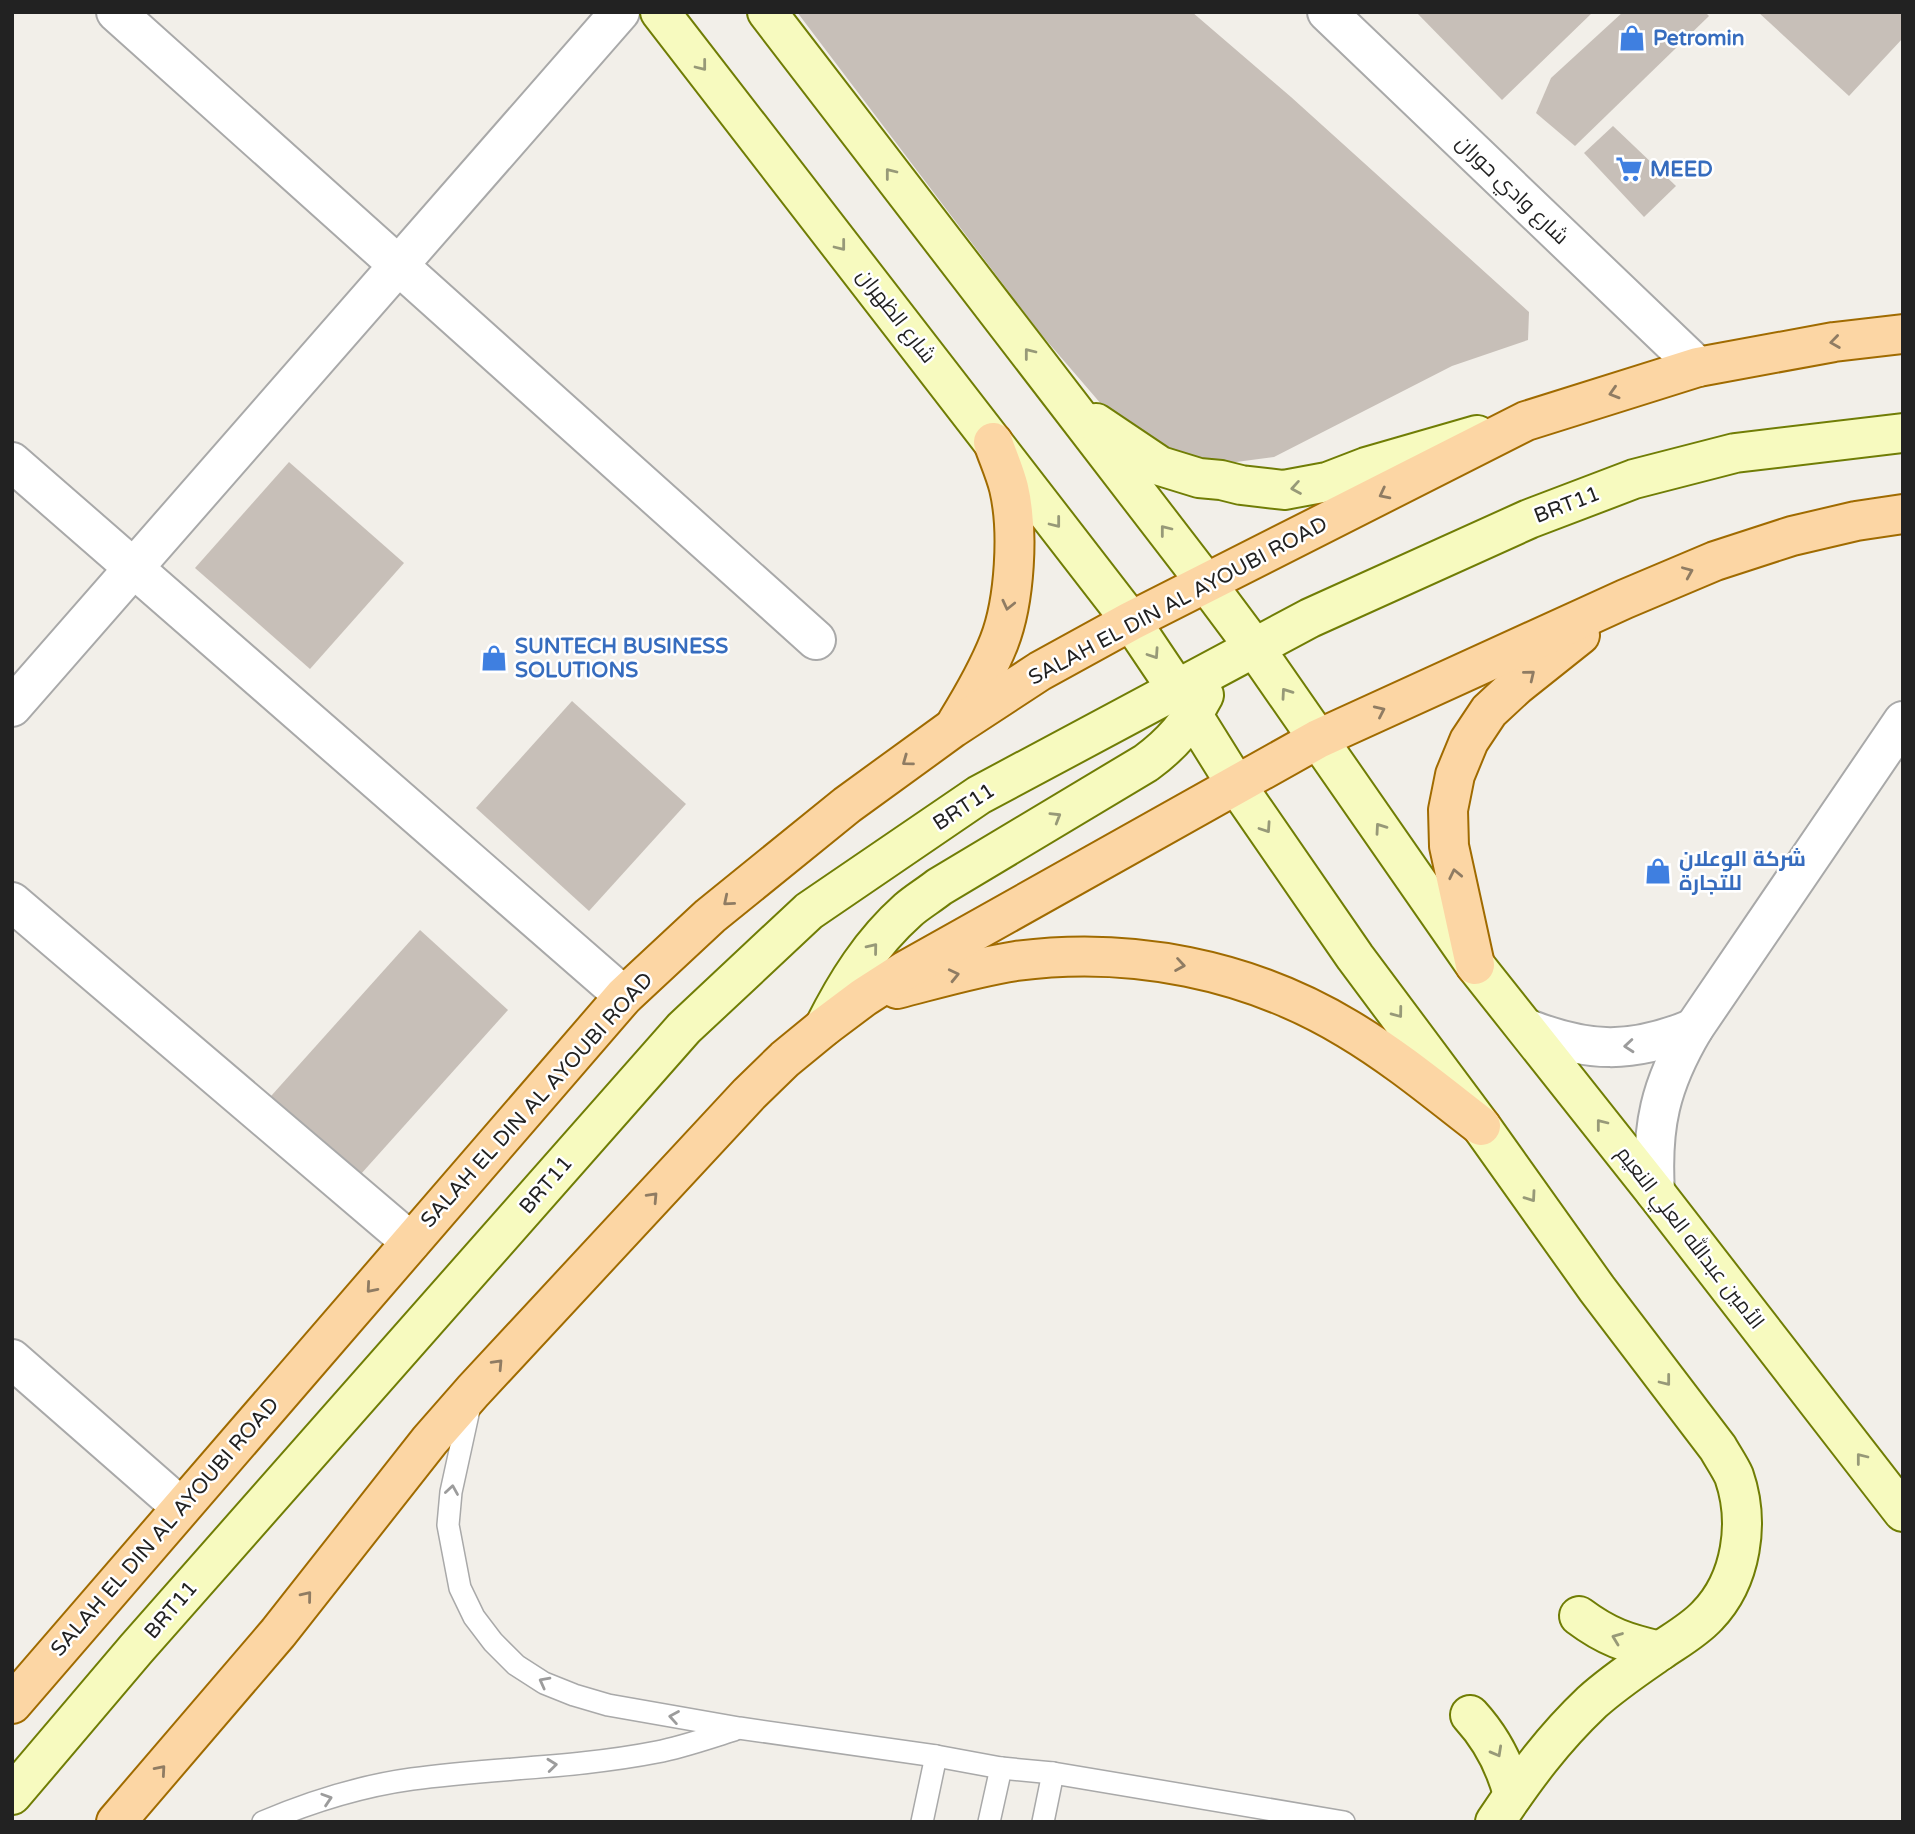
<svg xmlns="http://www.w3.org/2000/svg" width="1915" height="1834" viewBox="0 0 1915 1834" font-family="'Varela Round',Cairo,sans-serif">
	<rect width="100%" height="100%" fill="#f2efe9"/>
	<g fill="#c7bfb8">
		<polygon points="797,12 1192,12 1291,97 1529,312 1528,340 1452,366 1274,457 1221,464 1178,454 1114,419 1040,333"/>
		<polygon points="1416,12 1593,12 1502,100"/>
		<polygon points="1623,12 1705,12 1709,16 1575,146 1536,113 1551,78"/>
		<polygon points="1758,12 1903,12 1903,38 1849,96"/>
		<polygon points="1613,126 1676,186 1644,217 1584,153"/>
		<polygon points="289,462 404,563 310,669 195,568"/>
		<polygon points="572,701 686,804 589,911 476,808"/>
		<polygon points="420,930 508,1010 352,1184 263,1105"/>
	</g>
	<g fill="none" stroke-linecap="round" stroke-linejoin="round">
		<g stroke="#a9a9a9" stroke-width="24">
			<g id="lane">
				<polyline points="470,1405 451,1492 448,1525 460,1588 474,1617 493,1642 516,1665 544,1683 574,1695 608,1705 739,1728 936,1756 1001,1768 1053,1773 1344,1822"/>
				<path d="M263 1822C310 1802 361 1786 412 1779 493 1768 576 1768 657 1752 683 1747 708 1738 734 1730"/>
				<polyline points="922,1822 936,1756"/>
				<polyline points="989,1822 1001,1768"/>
				<polyline points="1043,1822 1053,1773"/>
			</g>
		</g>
		<g stroke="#a9a9a9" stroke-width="42">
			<g id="street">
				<polyline points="116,12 816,640"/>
				<polyline points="1327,12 1698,367"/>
				<polyline points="12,462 624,996"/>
				<polyline points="12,707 620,12"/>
				<polyline points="12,902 411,1242"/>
				<path d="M1526 1028C1588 1053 1632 1054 1694 1028"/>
				<path d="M1655 1192C1651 1127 1660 1085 1694 1028L1903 721"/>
				<polyline points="12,1359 181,1507"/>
			</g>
		</g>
		<g stroke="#707d05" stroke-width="42">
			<g id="secondary">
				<path d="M660 12 1131 621 1176 688 1237 786 1355 957 1481 1126 1597 1289 1718 1448C1723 1457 1730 1467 1734 1476 1750 1522 1742 1580 1707 1616 1694 1630 1676 1640 1660 1651 1637 1667 1613 1683 1592 1702 1553 1739 1525 1777 1495 1822"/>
				<polyline points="767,12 1207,584 1254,647 1475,965 1655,1192 1903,1512"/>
				<polyline points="1096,423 1160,466 1199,478 1221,480 1241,485 1284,490 1327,482 1366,467 1477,435"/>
				<path d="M824 1027C846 983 871 943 908 910 917 902 929 895 939 887L1146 763C1173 743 1188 725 1204 695"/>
				<path d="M1579 1616C1607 1637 1626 1643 1660 1651"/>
				<path d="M1470 1715C1492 1739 1505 1764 1513 1795"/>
				<polyline points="12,1795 136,1649 684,1028 809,911 979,795 1310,618 1529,519 1634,479 1735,453 1903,433"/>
			</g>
		</g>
		<g stroke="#a06b00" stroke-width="42">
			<g id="primary">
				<path d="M957 722C973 696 988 670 999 642 1015 601 1019 530 1009 488 1005 472 998 457 993 442"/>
				<polyline points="1475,965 1449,846 1448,810 1455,775 1469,741 1489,711 1516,686 1580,635"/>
				<path d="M897 989C936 979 976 967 1016 961 1130 946 1249 969 1348 1029 1395 1057 1437 1092 1481 1126"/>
				<polyline points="12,1704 624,996 710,916 847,805 953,728 1040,671 1131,621 1526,421 1698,367 1834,342 1903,334"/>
				<polyline points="116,1822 278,1633 430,1440 473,1391 749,1094 785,1059 824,1027 864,997 906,970 1318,739 1625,599 1715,561 1792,536 1856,521 1903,514"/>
			</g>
		</g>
		<use href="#lane" stroke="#fff" stroke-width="21"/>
		<use href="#street" stroke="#fff" stroke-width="38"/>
		<use href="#secondary" stroke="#f7fabf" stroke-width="38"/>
		<use href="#primary" stroke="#fcd6a4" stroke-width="38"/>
	</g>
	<defs><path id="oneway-chevron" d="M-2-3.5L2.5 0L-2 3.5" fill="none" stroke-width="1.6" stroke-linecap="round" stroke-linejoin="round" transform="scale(1.75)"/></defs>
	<g stroke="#979978">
		<use href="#oneway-chevron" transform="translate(702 66) rotate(52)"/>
		<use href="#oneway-chevron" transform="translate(890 173) rotate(-128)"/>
		<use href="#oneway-chevron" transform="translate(841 246) rotate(52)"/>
		<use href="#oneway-chevron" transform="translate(1029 353) rotate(-128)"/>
		<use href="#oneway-chevron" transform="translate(1296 488) rotate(170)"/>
		<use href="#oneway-chevron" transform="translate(1056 523) rotate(52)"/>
		<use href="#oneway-chevron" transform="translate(1165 530) rotate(-128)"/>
		<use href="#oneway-chevron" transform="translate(1154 654) rotate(56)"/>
		<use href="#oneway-chevron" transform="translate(1286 693) rotate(-125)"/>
		<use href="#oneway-chevron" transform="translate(1056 817) rotate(-31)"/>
		<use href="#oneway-chevron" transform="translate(1266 828) rotate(56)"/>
		<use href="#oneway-chevron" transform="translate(1380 828) rotate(-125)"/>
		<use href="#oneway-chevron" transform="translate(873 948) rotate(-51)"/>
		<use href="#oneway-chevron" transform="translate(1398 1013) rotate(53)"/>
		<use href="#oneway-chevron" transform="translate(1601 1124) rotate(-128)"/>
		<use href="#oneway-chevron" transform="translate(1531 1197) rotate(55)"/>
		<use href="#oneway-chevron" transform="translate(1666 1381) rotate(52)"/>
		<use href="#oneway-chevron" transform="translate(1861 1458) rotate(-128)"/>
		<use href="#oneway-chevron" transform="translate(1617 1638) rotate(-159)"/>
		<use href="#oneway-chevron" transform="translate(1497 1752) rotate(61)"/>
	</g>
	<g stroke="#8f7c63">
		<use href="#oneway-chevron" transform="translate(1835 342) rotate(172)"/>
		<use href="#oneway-chevron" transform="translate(1614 393) rotate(163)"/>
		<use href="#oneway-chevron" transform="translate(1384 494) rotate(153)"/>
		<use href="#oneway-chevron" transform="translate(1688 572) rotate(-23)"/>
		<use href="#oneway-chevron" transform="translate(1008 605) rotate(103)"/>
		<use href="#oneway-chevron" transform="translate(1530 675) rotate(-39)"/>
		<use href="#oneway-chevron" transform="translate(1380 711) rotate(-25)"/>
		<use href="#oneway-chevron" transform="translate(907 761) rotate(144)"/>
		<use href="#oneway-chevron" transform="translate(1455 874) rotate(-102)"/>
		<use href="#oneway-chevron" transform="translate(728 901) rotate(140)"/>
		<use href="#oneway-chevron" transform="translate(1180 965) rotate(9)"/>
		<use href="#oneway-chevron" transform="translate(954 975) rotate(-13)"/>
		<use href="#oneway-chevron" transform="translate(653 1197) rotate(-47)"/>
		<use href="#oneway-chevron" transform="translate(371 1288) rotate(131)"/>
		<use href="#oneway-chevron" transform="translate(498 1364) rotate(-47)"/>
		<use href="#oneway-chevron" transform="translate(307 1596) rotate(-51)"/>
		<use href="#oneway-chevron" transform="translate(161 1770) rotate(-49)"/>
	</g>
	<g stroke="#9c9c9c">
		<use href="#oneway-chevron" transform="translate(1629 1046) rotate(175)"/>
		<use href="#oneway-chevron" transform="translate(452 1490) rotate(-81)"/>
		<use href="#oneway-chevron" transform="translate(544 1682) rotate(-152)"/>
		<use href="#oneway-chevron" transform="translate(674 1717) rotate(-170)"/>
		<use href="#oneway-chevron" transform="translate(552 1765) rotate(-6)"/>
		<use href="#oneway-chevron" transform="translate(327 1799) rotate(-18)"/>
	</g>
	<defs>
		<g id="shop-bare" transform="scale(2.1)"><path d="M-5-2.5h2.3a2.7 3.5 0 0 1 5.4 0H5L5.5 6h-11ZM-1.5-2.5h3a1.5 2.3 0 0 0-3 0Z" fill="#3f7fe0" stroke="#fff" stroke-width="2.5" paint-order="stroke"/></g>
		<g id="supermarket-bare" transform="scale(2.1)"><path d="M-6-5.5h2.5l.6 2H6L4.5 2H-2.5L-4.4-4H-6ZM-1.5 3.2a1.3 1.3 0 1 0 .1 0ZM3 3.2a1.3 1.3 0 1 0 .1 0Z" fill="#3f7fe0" stroke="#fff" stroke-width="2.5" paint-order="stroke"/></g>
	</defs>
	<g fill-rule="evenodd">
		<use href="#shop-bare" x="1632" y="38"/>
		<use href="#supermarket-bare" x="1629" y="169"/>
		<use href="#shop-bare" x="494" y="658"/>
		<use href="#shop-bare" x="1658" y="871"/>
	</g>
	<g text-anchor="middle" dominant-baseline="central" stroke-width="5" stroke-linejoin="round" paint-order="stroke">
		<g font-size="21" font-weight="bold" fill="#366cbe" stroke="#fff" text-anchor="start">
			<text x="1653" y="38">Petromin</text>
			<text x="1650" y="169">MEED</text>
			<text x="515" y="646">SUNTECH BUSINESS<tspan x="515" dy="24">SOLUTIONS</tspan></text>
			<text x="1679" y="859">شركة الوعلان<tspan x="1679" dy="24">للتجارة</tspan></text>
		</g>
		<g font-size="21" fill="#222" stroke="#fff">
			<text transform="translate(1512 190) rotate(44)">شارع وادي حوران</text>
			<text transform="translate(896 316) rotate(52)">شارع الظهران</text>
			<text transform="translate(1567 505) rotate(-21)">BRT11</text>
			<text transform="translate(1178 601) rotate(-28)">SALAH EL DIN AL AYOUBI ROAD</text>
			<text transform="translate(964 807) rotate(-33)">BRT11</text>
			<text transform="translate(537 1100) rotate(-48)">SALAH EL DIN AL AYOUBI ROAD</text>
			<text transform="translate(546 1185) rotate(-49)">BRT11</text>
			<text transform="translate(1690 1238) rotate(52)">الأمين عبدالله العلي النعيم</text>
			<text transform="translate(165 1527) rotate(-49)">SALAH EL DIN AL AYOUBI ROAD</text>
			<text transform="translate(171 1610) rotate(-49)">BRT11</text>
		</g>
	</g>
	<rect width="1915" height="1834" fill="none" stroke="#222222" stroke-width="28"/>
</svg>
